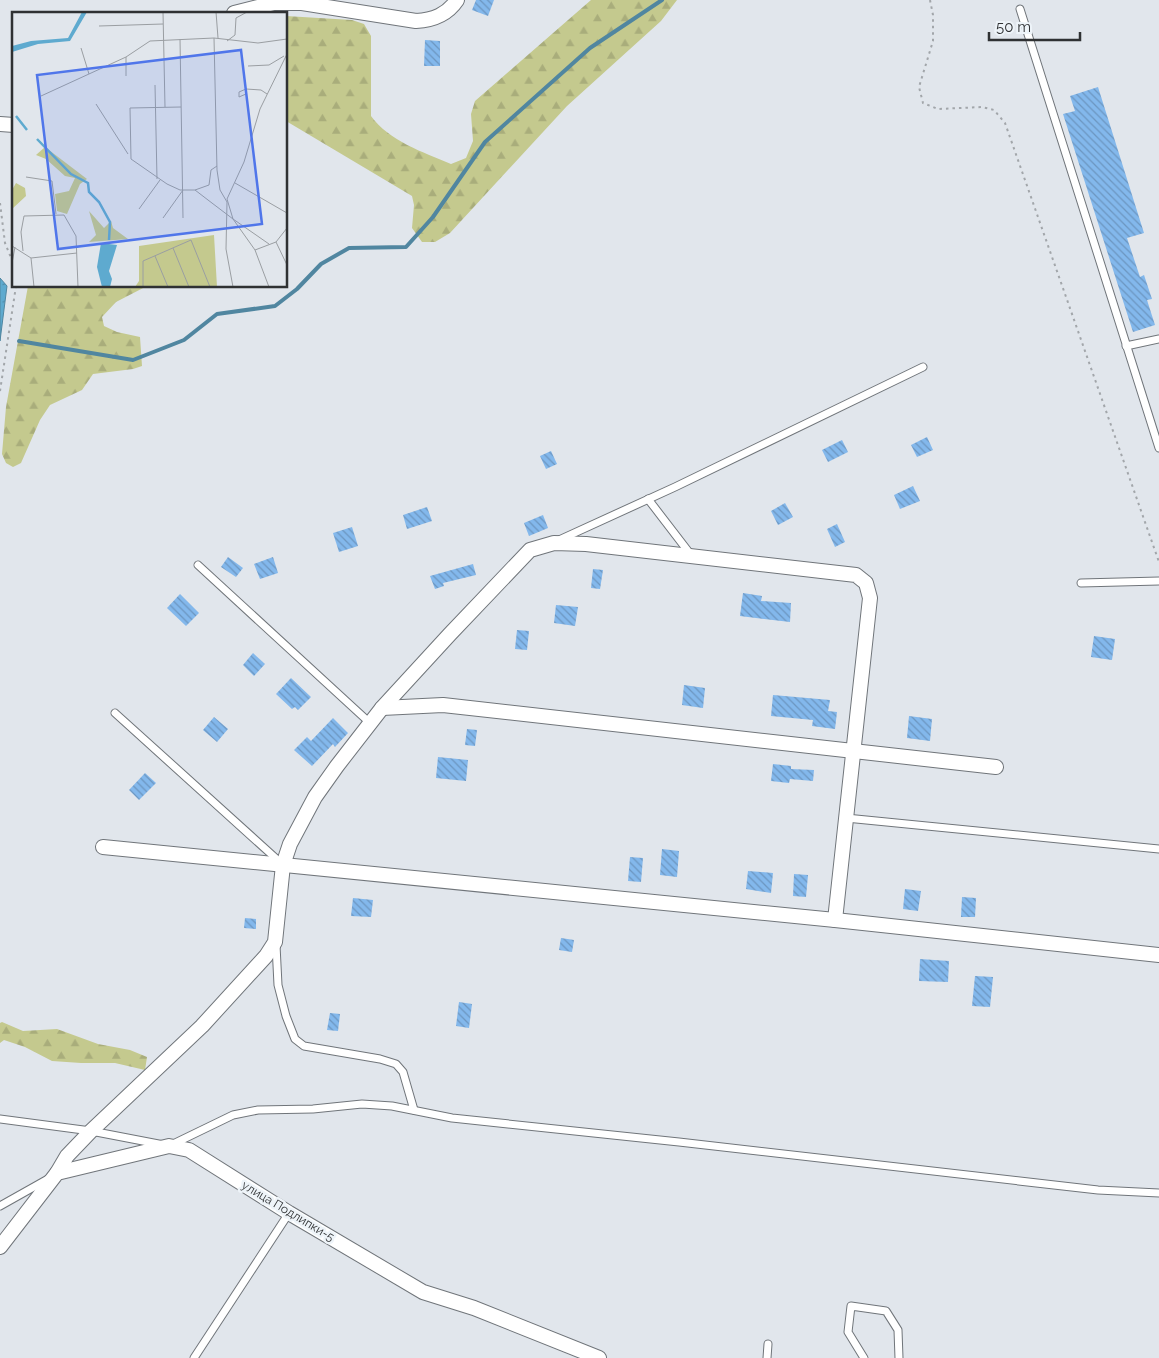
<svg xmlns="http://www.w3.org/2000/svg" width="1159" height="1358" viewBox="0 0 1159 1358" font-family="Raleway,sans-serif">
	<defs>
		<pattern id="forest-firs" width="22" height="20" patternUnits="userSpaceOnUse" patternTransform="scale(1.25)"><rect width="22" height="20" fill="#c4c98e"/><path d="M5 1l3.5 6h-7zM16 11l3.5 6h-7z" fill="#a9ad7b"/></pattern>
		<pattern id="water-ripples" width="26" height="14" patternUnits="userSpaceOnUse" patternTransform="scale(1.25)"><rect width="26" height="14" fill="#5eaacf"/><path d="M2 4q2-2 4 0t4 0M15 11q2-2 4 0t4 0" fill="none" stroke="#4e8ba9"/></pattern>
		<pattern id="building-back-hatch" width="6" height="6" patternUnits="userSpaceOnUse" patternTransform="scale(1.25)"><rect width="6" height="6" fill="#83b8ec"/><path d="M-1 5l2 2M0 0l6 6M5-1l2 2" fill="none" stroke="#6c96c0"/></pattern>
	</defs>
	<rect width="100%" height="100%" fill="#e1e6ec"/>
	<g fill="url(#forest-firs)">
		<path d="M591 0H677L661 21 567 106 450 233 435 242H422L412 228 414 205 412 196 286 121V16L352 20 364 24 371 36V116C389 141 423 152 451 164L466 158 473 141 471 114 475 101Z"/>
		<polygon points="28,286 147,286 116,302 102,317 104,326 117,332 140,337 142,366 133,369 93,374 82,390 50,405 40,420 21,463 13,467 6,463 2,454 6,407"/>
		<polygon points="2,1022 23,1031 57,1029 98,1044 130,1050 147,1057 145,1070 115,1063 81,1063 52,1061 25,1047 4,1040 0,1043 0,1023"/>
	</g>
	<polygon fill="url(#water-ripples)" stroke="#5086a0" points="0,278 7,286 0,341"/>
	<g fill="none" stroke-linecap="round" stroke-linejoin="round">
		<polyline stroke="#5086a0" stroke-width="4" points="19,341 133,360 184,340 217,314 275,306 297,289 321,264 349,248 406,247 433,217 485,142 590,48 662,0"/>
	</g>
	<g fill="url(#building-back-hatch)">
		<polygon points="476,0 494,0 488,16 472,10"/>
		<polygon points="425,40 440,41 440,66 424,66"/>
		<polygon points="1098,87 1144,233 1127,238 1140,277 1144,275 1152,299 1147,300 1155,325 1133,332 1063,114 1075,111 1070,96"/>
		<polygon points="927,437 933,450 917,457 911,445"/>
		<polygon points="842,440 848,452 828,462 822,450"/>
		<polygon points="551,451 557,464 546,469 540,456"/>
		<polygon points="913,486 920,501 900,509 894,495"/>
		<polygon points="785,503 793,517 778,525 771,511"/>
		<polygon points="427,507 432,521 407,529 403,515"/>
		<polygon points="543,515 548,528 529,536 524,523"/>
		<polygon points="837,524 845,542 835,547 827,529"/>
		<polygon points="352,527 358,546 339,552 333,533"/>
		<polygon points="228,557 243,568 236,577 221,567"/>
		<polygon points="273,557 278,573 260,579 254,564"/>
		<polygon points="473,564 476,575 443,583 444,586 435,589 430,576"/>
		<polygon points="593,569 603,570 600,589 591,588"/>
		<polygon points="743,593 762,596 761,601 791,603 790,622 740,616"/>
		<polygon points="180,594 199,613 186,626 167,608"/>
		<polygon points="556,605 578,607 575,626 554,623"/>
		<polygon points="517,630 529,631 527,650 515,649"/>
		<polygon points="1094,636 1115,639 1112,660 1091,657"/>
		<polygon points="253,653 265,664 254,676 243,665"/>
		<polygon points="291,678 311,697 298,710 295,707 292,709 276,694"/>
		<polygon points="684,685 705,688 703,708 682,705"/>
		<polygon points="773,695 830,700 828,711 837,712 835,729 812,726 813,720 771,716"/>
		<polygon points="909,716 932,719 930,741 907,738"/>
		<polygon points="214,717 228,729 217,742 203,730"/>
		<polygon points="333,718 348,733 335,747 333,744 312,766 294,750 307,737 311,741"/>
		<polygon points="467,729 477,730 475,746 465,745"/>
		<polygon points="438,757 468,760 466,781 436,778"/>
		<polygon points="773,764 791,766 791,769 814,770 813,781 790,779 789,783 771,781"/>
		<polygon points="145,773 156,783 139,800 129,790"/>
		<polygon points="662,849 679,851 677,877 660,875"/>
		<polygon points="630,857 643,858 641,882 628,881"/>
		<polygon points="748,871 773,873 771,893 746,889"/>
		<polygon points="794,874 808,875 806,897 793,896"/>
		<polygon points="905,889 921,891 918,911 903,909"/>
		<polygon points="962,897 976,898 975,917 961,917"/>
		<polygon points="353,898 373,900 371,917 351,916"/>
		<polygon points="245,918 256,919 256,929 244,928"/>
		<polygon points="561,938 574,940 572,952 559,950"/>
		<polygon points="920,959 949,961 948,982 919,981"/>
		<polygon points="975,976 993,977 990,1007 972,1006"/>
		<polygon points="459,1002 472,1004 469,1028 456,1026"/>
		<polygon points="330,1013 340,1014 338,1031 327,1030"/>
	</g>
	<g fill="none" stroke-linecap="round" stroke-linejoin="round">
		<g stroke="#70757a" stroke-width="9">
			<g id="service">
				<polyline points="1020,9 1159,448"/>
				<polyline points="1126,346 1159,339"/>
				<polyline points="648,499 691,555"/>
				<polyline points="559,540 675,487 923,367"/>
				<polyline points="198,565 370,723"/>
				<polyline points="1081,583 1159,581"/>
				<polyline points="115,713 281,863"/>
				<polyline points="846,818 1159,849"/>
				<polyline points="276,945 278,985 286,1016 295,1039 304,1046 380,1059 396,1064 403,1072 414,1110"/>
				<polyline points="0,1119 91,1131 169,1146 233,1115 258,1110 313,1109 362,1104 392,1106 452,1118 679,1142 1098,1190 1159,1193"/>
				<polyline points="0,1206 48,1179"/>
				<polyline points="194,1358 289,1213"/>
				<polyline points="767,1358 768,1344"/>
				<polyline points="864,1358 848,1332 851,1306 886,1311 898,1330 899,1358"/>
			</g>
		</g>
		<g stroke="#70757a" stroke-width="16">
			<g id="minor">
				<path d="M234 13 274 3H302L416 21C433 20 447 15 457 0"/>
				<polyline points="0,124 14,125"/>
				<polyline points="382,708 443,705 996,767"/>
				<polyline points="103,847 835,920 1159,955"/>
				<polyline points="57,1173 67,1156 91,1131 202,1026 266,956 275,942 283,865 290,844 315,797 337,766 382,708 450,634 530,550 554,543 586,544 856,575 866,583 870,598 835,920"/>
				<polyline points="0,1247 57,1173 169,1146 189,1150 289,1213 423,1292 474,1308 599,1358"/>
			</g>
		</g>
		<g stroke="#a2a6aa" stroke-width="2" stroke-dasharray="2.5 4" stroke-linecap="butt">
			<polyline points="930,0 933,15 933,41 919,87 923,103 938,109 982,107 994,110 1005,123 1159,562"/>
			<polyline points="0,203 5,243 14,265"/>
			<polyline points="0,391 16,286"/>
		</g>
		<use href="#service" stroke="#fff" stroke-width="7"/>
		<use href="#minor" stroke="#fff" stroke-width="14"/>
	</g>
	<g text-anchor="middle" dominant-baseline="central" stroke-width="5" stroke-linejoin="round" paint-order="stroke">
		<g font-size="12" fill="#2f3133" stroke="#eef4f9">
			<text transform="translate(288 1211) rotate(31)">улица Подлипки-5</text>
		</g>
	</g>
	<g transform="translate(12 12)">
		<rect width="275" height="275" fill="#e1e6ec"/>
		<path d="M33 135 75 167 68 172 55 202 45 199 43 182 57 179 63 166 53 164 34 147 24 143ZM4 171 13 176 14 184 0 197V178ZM77 199 92 216 99 209 101 216 116 227 77 230 84 223Z" fill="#c4c98e"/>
		<path d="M202 223 205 275H123L127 269V234Z" fill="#c4c98e"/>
		<path d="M70 0H75L58 29 26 32 0 40V34L19 29 56 26ZM89 231 105 233 97 259 100 267 98 275H90L85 255Z" fill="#5eaacf"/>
		<path fill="none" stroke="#5eaacf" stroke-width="2.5" d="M4 104 15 118M25 127 59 162 76 171 77 180 87 190 98 210 97 228"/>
		<path fill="none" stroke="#9a9ea2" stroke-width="1" d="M151 0 153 95M204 0 206 26M87 14 151 12M202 26 205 158 208 178 215 190 214 237 221 275M168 27 171 206M215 29 223 23 224 6 235 0M69 36 77 62M114 45V64M236 54 257 53 272 44M143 73 145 167M234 82 227 85V80L234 77 249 78 255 82M29 84 114 45 138 29 202 26 246 31 275 27M84 92 116 142M169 95 118 96 119 147 155 172 168 178H183L196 188 221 207 243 238M14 165 40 169 44 202M223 171 275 201M183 178 197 173 199 158 205 154M127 197 148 168M151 206 171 178M275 216 264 230 275 253M257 232 221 207 215 187 232 150 248 97 275 42M0 234 19 246 22 275M161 236 177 275M11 239 9 220 12 204 52 203 64 224 66 275M143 244 156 275M19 246 65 241M0 251 3 235M0 275V251M131 275V249L179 228 198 275M257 275 243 238 264 230"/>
		<path fill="#5076ea" fill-opacity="0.15" stroke="#5076ea" stroke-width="2.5" d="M229 38 250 212 46 237 25 63Z"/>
		<rect width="275" height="275" fill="none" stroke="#2f3133" stroke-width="2.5"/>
	</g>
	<path d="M989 32v8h91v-8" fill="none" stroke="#2f3133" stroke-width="2.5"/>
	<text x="996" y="32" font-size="15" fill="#2f3133" stroke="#eef4f9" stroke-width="4" paint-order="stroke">50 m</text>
</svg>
